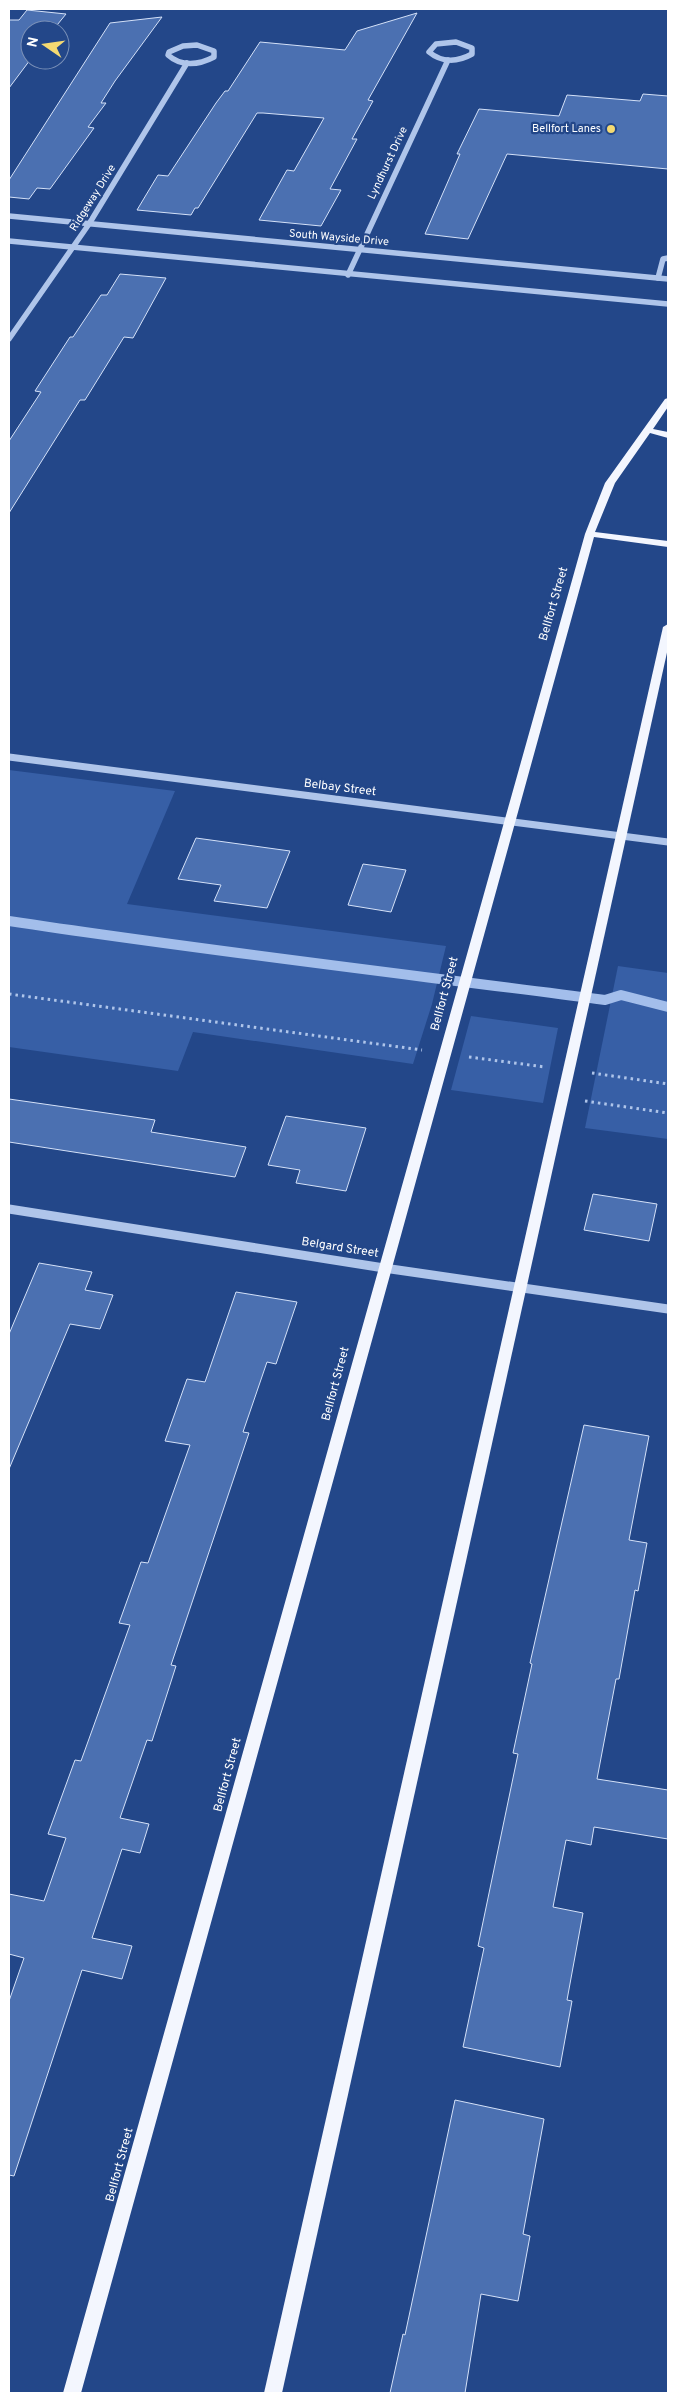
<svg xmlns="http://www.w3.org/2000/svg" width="677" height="2402" viewBox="0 0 677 2402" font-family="Overpass,sans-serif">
	<rect width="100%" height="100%" fill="#234789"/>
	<g fill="#375fa6">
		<polygon points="9,770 175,791 127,904 446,946 432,1004 413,1064 193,1032 178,1071 9,1047"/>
		<polygon points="618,966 668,973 668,1139 585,1128"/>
		<polygon points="471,1016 558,1028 543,1103 451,1090"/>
	</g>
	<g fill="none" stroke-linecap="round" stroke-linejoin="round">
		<path stroke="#a3beeb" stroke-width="10" d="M9 921C207 951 406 974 605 1000L621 995 668 1007"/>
	</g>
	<g fill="#4b70b1" stroke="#d4e1f8">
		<polygon points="27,10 66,14 53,30 30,30 30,60 9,88 9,20 19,20"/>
		<polygon points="417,13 368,100 373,101 352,139 357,139 330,189 341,190 321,226 259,220 287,170 294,171 324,118 263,113 257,113 198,208 195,208 191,215 137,210 158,175 168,176 216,103 225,91 228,91 260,42 345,50 357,31"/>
		<polygon points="162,17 115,81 101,103 106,103 88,127 94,128 50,189 37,188 29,199 9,197 9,180 110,23"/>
		<polygon points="643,94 668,96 668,169 507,154 468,239 425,234 460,154 457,154 479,109 559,116 567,95 640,101"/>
		<polygon points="120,274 166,278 133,338 124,337 85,400 80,400 9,513 9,441 41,392 35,391 70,337 73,337 101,295 107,295"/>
		<polygon points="196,838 290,851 267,908 214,901 221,885 178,879"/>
		<polygon points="363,864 406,870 391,912 348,905"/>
		<polygon points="9,1099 155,1120 151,1132 246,1147 235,1177 9,1142"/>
		<polygon points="286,1116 366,1128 346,1191 296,1183 300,1170 268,1165"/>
		<polygon points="593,1194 657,1204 649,1241 584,1230"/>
		<polygon points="39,1263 92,1272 85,1290 113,1295 100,1329 70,1324 9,1469 9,1334"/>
		<polygon points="236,1292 297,1302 276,1364 267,1362 243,1432 249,1433 171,1665 176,1666 152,1741 147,1740 120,1818 149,1824 140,1853 122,1849 92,1938 132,1946 122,1979 82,1970 14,2176 9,2175 9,2001 24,1958 9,1954 9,1894 44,1901 66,1838 48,1834 75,1760 81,1761 130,1625 119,1623 141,1562 148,1563 190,1445 165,1441 187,1379 205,1382"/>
		<polygon points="584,1425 649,1436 629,1540 647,1543 638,1591 635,1590 619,1679 616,1679 597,1779 668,1790 668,1839 594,1827 591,1845 566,1840 553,1907 583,1913 567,2000 572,2001 560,2067 463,2047 484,1948 478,1946 518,1754 513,1753 532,1664 530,1663"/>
		<polygon points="455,2100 544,2119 523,2234 530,2236 518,2301 481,2294 465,2393 390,2393 403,2334 405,2335"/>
	</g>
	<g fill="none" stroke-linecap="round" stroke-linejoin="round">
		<g stroke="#afc5ea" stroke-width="3" stroke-dasharray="2.5 4" stroke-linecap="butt">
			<polyline points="9,994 422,1050"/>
			<polyline points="469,1057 545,1067"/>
			<polyline points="592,1073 668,1084"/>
			<polyline points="585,1101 668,1113"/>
		</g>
		<g stroke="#afc5ea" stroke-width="5.5">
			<path d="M456 42 472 48V54C458 62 442 63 429 52L436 44Z"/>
			<path d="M197 45 214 51V57C199 65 181 67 168 55L169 52 183 46Z"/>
			<polyline points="9,216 668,279"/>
			<polyline points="9,241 668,304"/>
			<polyline points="348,275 448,60"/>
			<polyline points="658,278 663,259 668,258"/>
			<polyline points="9,339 89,224 187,63"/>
		</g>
		<polyline stroke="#afc5ea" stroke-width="7" points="9,757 668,842"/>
		<polyline stroke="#afc5ea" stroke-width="9" points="9,1209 384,1268 668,1309"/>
		<g fill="#f3f6fe" fill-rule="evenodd">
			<polygon points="668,398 668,407 653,429 668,432 668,438 650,433 615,483 595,532 668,541 668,547 594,537 81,2393 63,2393 585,534 605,483 665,399"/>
			<polygon points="668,624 668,648 282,2393 264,2393 663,627"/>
		</g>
	</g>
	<circle fill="#f5da72" stroke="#234789" stroke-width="2" cx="611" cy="129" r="5"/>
	<g text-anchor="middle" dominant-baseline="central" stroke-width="4.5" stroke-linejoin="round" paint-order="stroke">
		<g font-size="11" fill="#fff" stroke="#234789" text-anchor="end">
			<text x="601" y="129">Bellfort Lanes</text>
		</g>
		<g font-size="11" fill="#fff" stroke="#234789">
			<text transform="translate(388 163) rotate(-65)">Lyndhurst Drive</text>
			<text transform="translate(93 198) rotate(-58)">Ridgeway Drive</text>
			<text transform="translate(339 238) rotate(5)">South Wayside Drive</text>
		</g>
		<g font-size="12" fill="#fff" stroke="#234789">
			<text transform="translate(554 604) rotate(-74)">Bellfort Street</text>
			<text transform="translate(340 788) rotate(7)">Belbay Street</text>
			<text transform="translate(445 994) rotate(-75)">Bellfort Street</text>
			<text transform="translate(340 1248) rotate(9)">Belgard Street</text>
			<text transform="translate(336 1384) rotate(-75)">Bellfort Street</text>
			<text transform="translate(228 1775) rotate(-75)">Bellfort Street</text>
			<text transform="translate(120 2165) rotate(-75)">Bellfort Street</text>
		</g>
	</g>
	<rect width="677" height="2402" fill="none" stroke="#ffffff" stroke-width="20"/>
	<g transform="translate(45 45) rotate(283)"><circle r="24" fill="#234789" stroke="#7b91b8"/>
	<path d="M0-4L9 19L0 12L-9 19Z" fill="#f5da72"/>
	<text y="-8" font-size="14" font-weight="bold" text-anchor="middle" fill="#ffffff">N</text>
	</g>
</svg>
